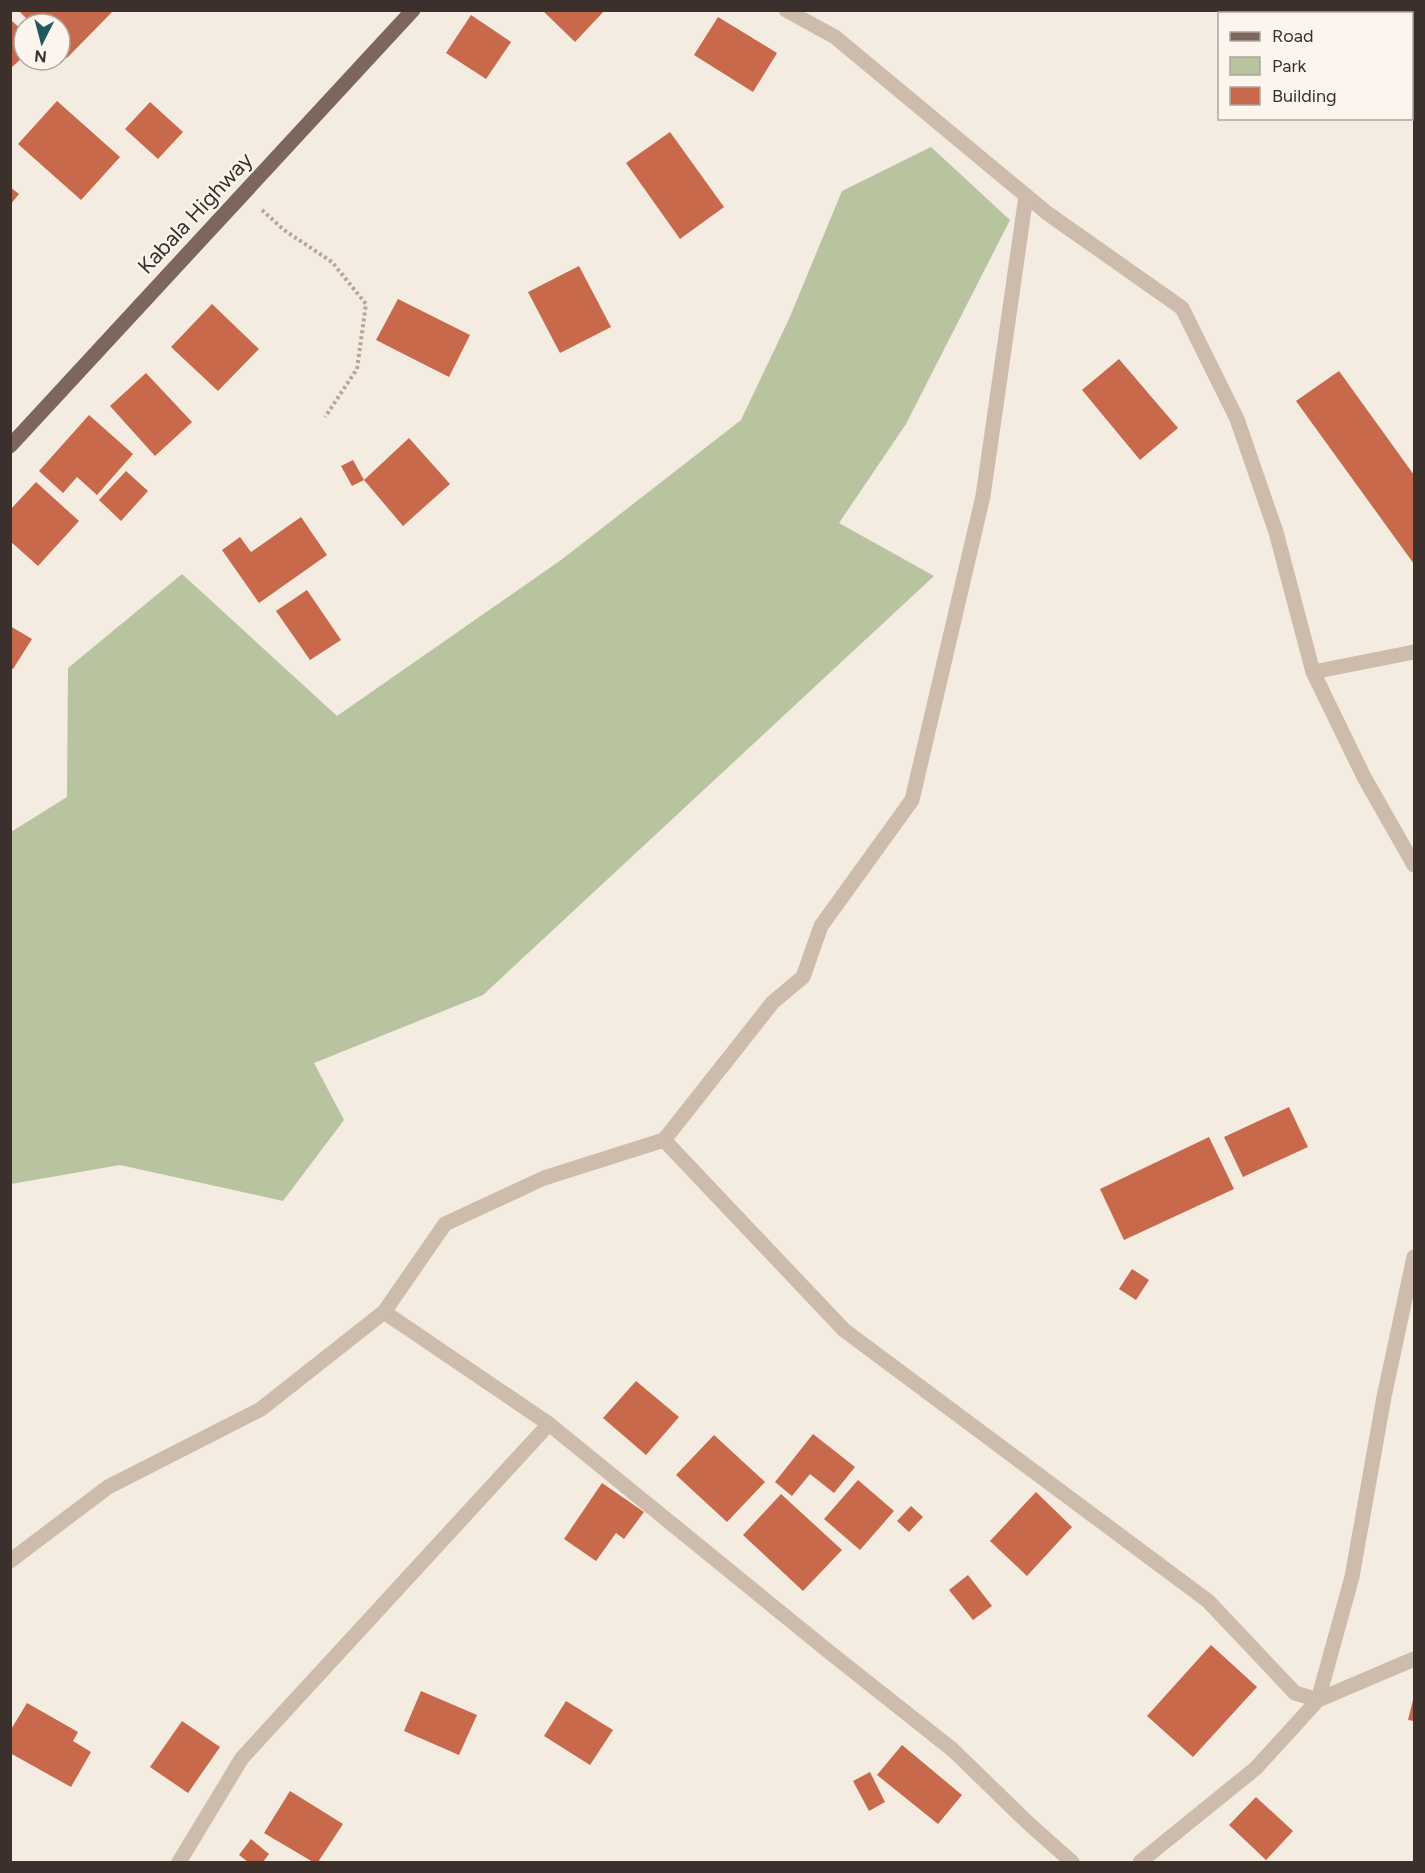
<svg xmlns="http://www.w3.org/2000/svg" width="1425" height="1873" viewBox="0 0 1425 1873" font-family="Figtree,sans-serif">
	<rect width="100%" height="100%" fill="#f4ebe1"/>
	<polygon fill="#b8c4a0" points="931,147 1010,220 906,424 839,523 934,576 483,995 314,1063 344,1120 283,1201 120,1165 11,1184 11,832 67,797 68,668 182,574 337,716 561,560 741,420 789,319 842,191"/>
	<g fill="#c8694b">
		<polygon points="18,10 114,10 67,58 60,52 60,24 32,24"/>
		<polygon points="542,10 605,10 575,42"/>
		<polygon points="471,15 511,42 486,79 446,53"/>
		<polygon points="718,17 777,53 753,92 694,55"/>
		<polygon points="10,19 24,32 24,56 10,69"/>
		<polygon points="57,101 120,157 81,200 18,144"/>
		<polygon points="150,102 183,132 158,159 125,129"/>
		<polygon points="670,132 724,207 680,239 626,163"/>
		<polygon points="10,187 19,194 10,205"/>
		<polygon points="579,266 611,327 560,353 528,292"/>
		<polygon points="398,299 470,335 449,377 376,340"/>
		<polygon points="212,304 259,349 218,391 171,347"/>
		<polygon points="1119,359 1178,428 1140,460 1082,390"/>
		<polygon points="1339,371 1414,475 1414,564 1296,401"/>
		<polygon points="146,373 192,422 155,456 110,406"/>
		<polygon points="89,415 133,454 97,495 77,477 63,493 39,471"/>
		<polygon points="409,438 450,484 403,526 364,480"/>
		<polygon points="353,460 364,480 352,486 341,466"/>
		<polygon points="126,471 148,491 121,521 99,500"/>
		<polygon points="36,482 79,521 38,566 10,541 10,510"/>
		<polygon points="301,517 327,555 259,603 222,550 240,537 251,552"/>
		<polygon points="307,590 341,640 310,660 276,611"/>
		<polygon points="10,626 32,639 13,669 10,668"/>
		<polygon points="1289,1107 1308,1147 1243,1177 1224,1137"/>
		<polygon points="1209,1137 1234,1189 1124,1240 1100,1189"/>
		<polygon points="1132,1269 1149,1280 1136,1300 1119,1289"/>
		<polygon points="636,1381 679,1417 646,1455 603,1418"/>
		<polygon points="813,1434 855,1467 834,1493 810,1474 792,1496 775,1482"/>
		<polygon points="714,1435 765,1482 727,1522 676,1475"/>
		<polygon points="858,1480 894,1511 860,1550 824,1519"/>
		<polygon points="602,1483 644,1512 624,1539 616,1533 596,1561 564,1539"/>
		<polygon points="1036,1492 1072,1527 1027,1576 990,1541"/>
		<polygon points="781,1494 842,1550 803,1591 743,1535"/>
		<polygon points="911,1506 923,1517 909,1532 897,1521"/>
		<polygon points="968,1575 992,1606 973,1620 949,1590"/>
		<polygon points="1211,1645 1257,1687 1193,1757 1147,1716"/>
		<polygon points="421,1691 477,1715 459,1755 404,1731"/>
		<polygon points="1414,1696 1414,1721 1408,1720"/>
		<polygon points="566,1701 613,1730 590,1765 544,1736"/>
		<polygon points="27,1703 78,1732 73,1741 91,1752 71,1787 10,1753 10,1731"/>
		<polygon points="182,1721 220,1747 188,1793 150,1767"/>
		<polygon points="902,1745 962,1795 938,1824 877,1775"/>
		<polygon points="870,1772 885,1802 869,1811 853,1781"/>
		<polygon points="290,1791 343,1824 318,1862 313,1862 264,1833"/>
		<polygon points="1256,1797 1293,1831 1266,1860 1229,1825"/>
		<polygon points="251,1839 269,1854 263,1862 248,1862 239,1855"/>
	</g>
	<g fill="none" stroke-linecap="round" stroke-linejoin="round">
		<polyline stroke="#b9a596" stroke-width="4" stroke-dasharray="3 3" stroke-linecap="butt" points="262,210 284,230 332,262 366,304 357,369 325,417"/>
		<g stroke="#cdbbac" stroke-width="15">
			<polyline points="786,10 835,37 1047,213 1182,308 1237,419 1276,532 1313,672 1364,777 1414,865"/>
			<polyline points="1026,196 983,496 912,800 821,926 803,977 773,1002 664,1140 844,1330 1208,1601 1295,1693 1318,1700 1414,1659"/>
			<polyline points="1313,672 1414,652"/>
			<polyline points="384,1312 549,1424 828,1651 953,1750 1028,1823 1072,1862"/>
			<polyline points="10,1561 108,1487 261,1409 384,1312 445,1224 544,1178 664,1140"/>
			<polyline points="179,1862 242,1758 549,1424"/>
			<polyline points="1140,1862 1256,1768 1318,1700 1352,1577 1384,1397 1414,1257"/>
		</g>
		<polyline stroke="#7d675c" stroke-width="15" points="10,446 413,10"/>
	</g>
	<g text-anchor="middle" dominant-baseline="central" stroke-width="4.5" stroke-linejoin="round" paint-order="stroke">
		<g font-size="22" fill="#3b302b" stroke="#fbf5ee">
			<text transform="translate(195 213) rotate(-47)">Kabala Highway</text>
		</g>
	</g>
	<rect width="1425" height="1873" fill="none" stroke="#3b302b" stroke-width="24"/>
	<rect x="1218" y="12" width="195" height="108" fill="#fbf5ee" stroke="#aea6a0" stroke-width="1.5"/>
	<rect x="1230" y="32" width="30" height="9" fill="#7d675c" stroke="#aea6a0" stroke-width="1.5"/>
	<text x="1272" y="42" font-size="18" fill="#3b302b">Road</text>
	<rect x="1230" y="57" width="30" height="18" fill="#b8c4a0" stroke="#aea6a0" stroke-width="1.5"/>
	<text x="1272" y="72" font-size="18" fill="#3b302b">Park</text>
	<rect x="1230" y="87" width="30" height="18" fill="#c8694b" stroke="#aea6a0" stroke-width="1.5"/>
	<text x="1272" y="102" font-size="18" fill="#3b302b">Building</text>
	<g transform="translate(42 42) rotate(186)"><circle r="28" fill="#fbf5ee" stroke="#aea6a0" stroke-width="1.5"/>
	<path d="M0-4.5L10 22L0 15L-10 22Z" fill="#1f5a5e"/>
	<text y="-9" font-size="16" font-weight="bold" text-anchor="middle" fill="#3b302b">N</text>
	</g>
</svg>
